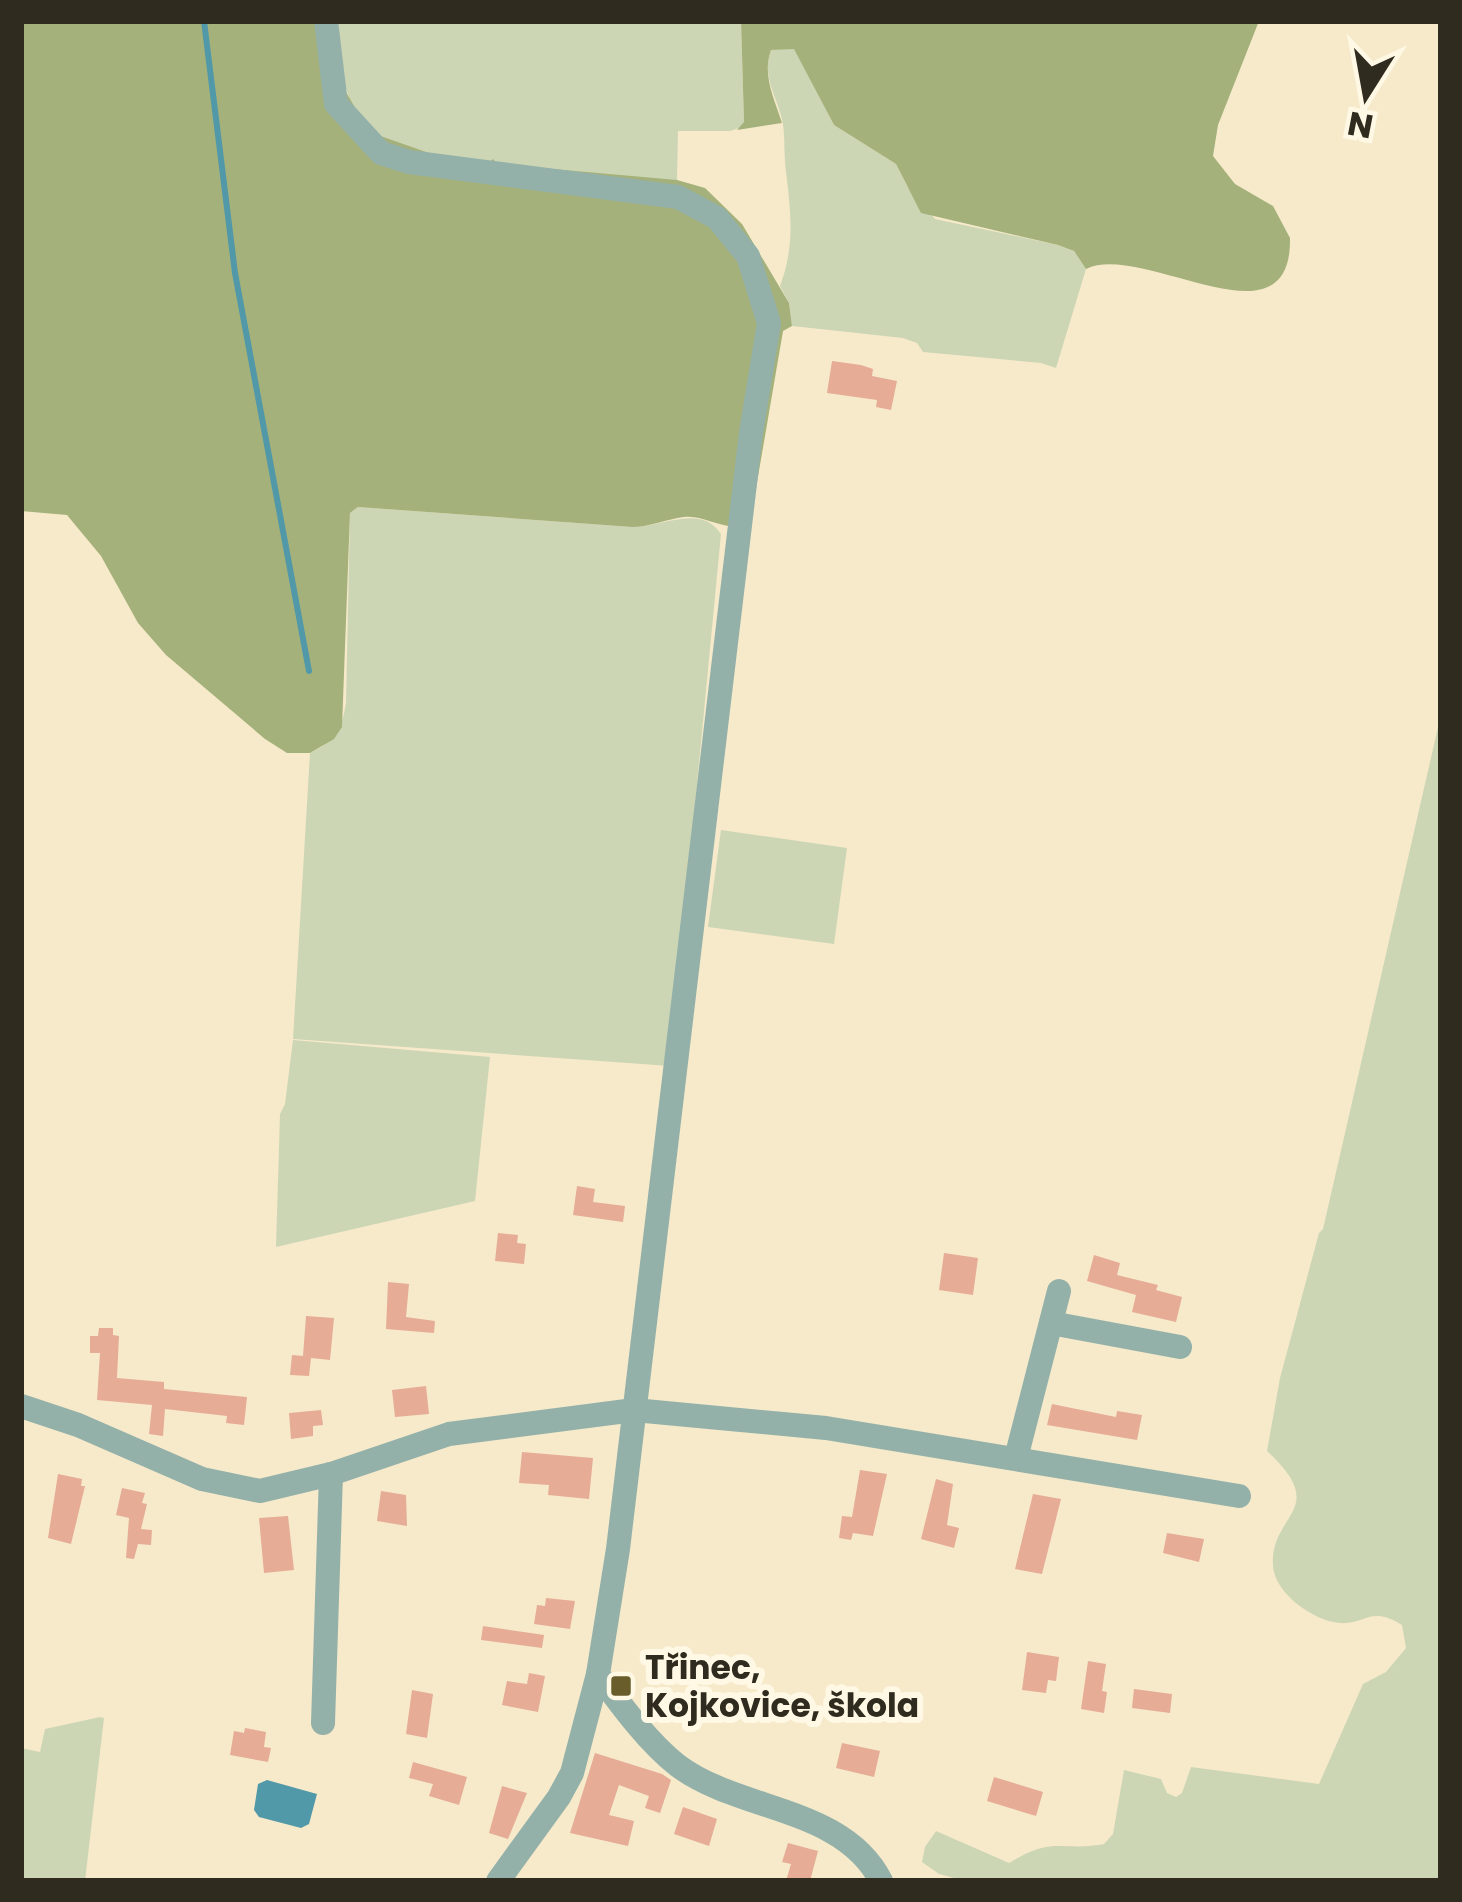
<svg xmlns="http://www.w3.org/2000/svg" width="1462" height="1902" viewBox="0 0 1462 1902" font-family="Poppins,sans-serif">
	<rect width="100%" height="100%" fill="#f6eacb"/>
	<g fill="#cdd6b4">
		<path d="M335 21H741L744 122 742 127 730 131H678L677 180 673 181C613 175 400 165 366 127 341 100 341 56 335 21Z"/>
		<path d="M789 48 795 49 834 125 896 164 907 186 935 219 1058 245 1074 251 1086 269 1056 368 1041 363 923 352 917 343 903 338 792 326 789 303 780 286C795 246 791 214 786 172 784 157 785 140 783 124 778 97 761 78 771 50Z"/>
		<path d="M358 507 632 527C662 527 701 503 721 534L670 1066 293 1039 310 753C335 741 342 729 346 703L350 513Z"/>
		<path d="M1441 714V1881H965L939 1874 922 1862 925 1847 936 1831 1009 1863C1055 1835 1059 1852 1104 1844L1113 1834 1124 1770 1161 1779 1167 1793 1176 1797 1182 1793 1191 1767 1319 1784 1363 1684 1386 1672 1406 1648 1402 1625C1370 1605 1366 1625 1340 1623 1314 1621 1275 1594 1273 1566 1269 1513 1332 1511 1267 1451L1280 1378 1319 1233 1323 1229Z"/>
		<polygon points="721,830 847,848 834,944 708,927"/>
		<polygon points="293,1040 490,1057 475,1201 276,1247 280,1114 285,1104"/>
		<polygon points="100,1717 104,1718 85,1881 21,1881 21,1748 40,1752 45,1729"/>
	</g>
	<g fill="#a5b17b">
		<path d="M21 21H335L346 92 369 132 429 153 490 162 493 159 497 164 677 180 705 188 742 224 789 303 792 326 783 331 754 500 735 526C717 527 703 515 684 517 666 519 651 527 632 527L358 507 350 513 342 727 334 739 310 753H287L265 739 166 655 138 623 101 556 67 515 21 511Z"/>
		<path d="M741 21H1259L1218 125 1213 156 1235 184 1273 206 1290 238C1292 353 1143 241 1086 269L1074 251 1058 245 921 213 896 164 834 125 794 49 771 50C762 75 774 98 782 123L737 130 744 122Z"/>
	</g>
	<polygon fill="#5198a9" points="267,1780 317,1794 309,1824 301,1828 259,1817 254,1810 258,1784"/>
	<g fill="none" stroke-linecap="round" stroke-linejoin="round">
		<polyline stroke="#5198a9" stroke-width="6" points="204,21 235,273 309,671"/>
	</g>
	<g fill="#e6ac96">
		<polygon points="832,361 861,365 873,369 872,376 897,381 891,410 876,407 877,400 827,393"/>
		<polygon points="577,1186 595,1189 593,1202 625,1206 623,1222 573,1215"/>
		<polygon points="498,1233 518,1235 517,1243 526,1244 524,1264 495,1261"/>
		<polygon points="944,1253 978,1258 973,1295 939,1290"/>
		<polygon points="1094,1255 1120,1263 1117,1275 1158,1285 1156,1290 1182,1297 1176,1322 1132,1312 1136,1295 1087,1281"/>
		<polygon points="388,1282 409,1284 406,1317 435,1321 434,1333 386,1329"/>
		<polygon points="306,1316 334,1318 330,1360 311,1358 309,1376 290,1375 292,1355 303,1356"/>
		<polygon points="99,1328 113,1328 113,1335 119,1336 117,1378 164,1382 164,1389 247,1397 244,1425 226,1423 227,1416 165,1409 163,1436 149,1434 152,1405 97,1400 100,1353 90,1353 90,1336 98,1336"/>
		<polygon points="426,1386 429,1414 395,1417 392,1390"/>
		<polygon points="1052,1404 1116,1417 1117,1411 1142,1415 1137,1440 1047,1425"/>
		<polygon points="321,1410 323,1425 313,1426 313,1436 291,1439 289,1413"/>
		<polygon points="522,1452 593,1458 589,1499 548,1495 549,1485 519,1483"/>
		<polygon points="860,1470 887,1474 873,1536 853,1533 851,1540 839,1538 842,1516 852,1517"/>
		<polygon points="58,1474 82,1479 81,1486 85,1486 71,1544 48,1538"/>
		<polygon points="936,1479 953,1484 947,1525 959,1528 954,1548 921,1539"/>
		<polygon points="122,1488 145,1493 142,1503 147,1504 141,1529 152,1530 151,1545 138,1544 134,1559 126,1558 129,1518 116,1515"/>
		<polygon points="381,1491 406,1495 407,1526 377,1521"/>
		<polygon points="1033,1494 1061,1499 1042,1574 1015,1569"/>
		<polygon points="288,1516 294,1570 264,1573 259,1518"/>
		<polygon points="1167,1533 1204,1539 1199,1562 1163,1553"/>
		<polygon points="546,1598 575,1601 570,1629 534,1624 537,1605 545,1606"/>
		<polygon points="483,1626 544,1635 542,1648 481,1640"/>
		<polygon points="1027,1652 1059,1657 1056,1681 1048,1680 1046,1693 1022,1690"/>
		<polygon points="1088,1661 1106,1664 1102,1691 1107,1692 1104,1713 1081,1709"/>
		<polygon points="529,1673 545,1676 538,1712 502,1705 507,1681 527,1684"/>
		<polygon points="1134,1689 1172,1694 1170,1713 1132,1708"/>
		<polygon points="412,1690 433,1694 427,1738 406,1734"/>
		<polygon points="245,1728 266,1732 264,1747 271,1748 268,1762 230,1755 234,1731 244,1733"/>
		<polygon points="842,1743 880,1751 874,1777 836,1768"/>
		<polygon points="595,1753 662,1774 671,1780 660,1813 645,1808 649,1796 619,1785 609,1815 634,1821 628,1846 570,1833"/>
		<polygon points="413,1762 467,1777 459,1805 429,1796 433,1784 409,1778"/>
		<polygon points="994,1777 1043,1792 1036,1816 987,1801"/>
		<polygon points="502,1786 527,1793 508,1839 489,1833"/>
		<polygon points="683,1807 717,1819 709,1846 674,1834"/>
		<polygon points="788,1843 818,1851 810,1881 786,1881 791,1864 782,1862"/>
	</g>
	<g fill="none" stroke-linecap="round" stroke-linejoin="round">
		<g stroke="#94b1a9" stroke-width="24">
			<path d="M326 21 336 104 381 153 409 162 678 197 717 218 748 256 769 323 751 433 618 1549 598 1674C621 1705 647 1741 677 1765 739 1812 843 1806 881 1881"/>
			<polyline points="1051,1323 1180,1347"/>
			<polyline points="21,1406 78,1425 202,1479 260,1491 331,1474 449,1434 634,1410 826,1428 1239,1496"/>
			<polyline points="1016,1458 1059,1291"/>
			<polyline points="323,1723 331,1474"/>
			<polyline points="498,1881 559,1797 572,1773 598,1674"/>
		</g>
	</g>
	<rect fill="#695e2b" stroke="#fff8e5" stroke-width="4.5" x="609" y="1674" width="24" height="24" rx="6"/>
	<g text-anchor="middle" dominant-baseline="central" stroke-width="12" stroke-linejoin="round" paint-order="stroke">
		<g font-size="33" font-weight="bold" fill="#2f2b1f" stroke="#fff8e5" text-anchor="start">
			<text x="645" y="1667">Třinec,<tspan x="645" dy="38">Kojkovice, škola</tspan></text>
		</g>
	</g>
	<rect width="1462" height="1902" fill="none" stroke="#2f2b1f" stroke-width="48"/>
	<g transform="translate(1366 96) rotate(191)" stroke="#fff8e5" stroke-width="9" paint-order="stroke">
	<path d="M0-9L21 45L0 30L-21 45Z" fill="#2f2b1f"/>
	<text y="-18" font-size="33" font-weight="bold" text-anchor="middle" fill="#2f2b1f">N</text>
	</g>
</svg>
